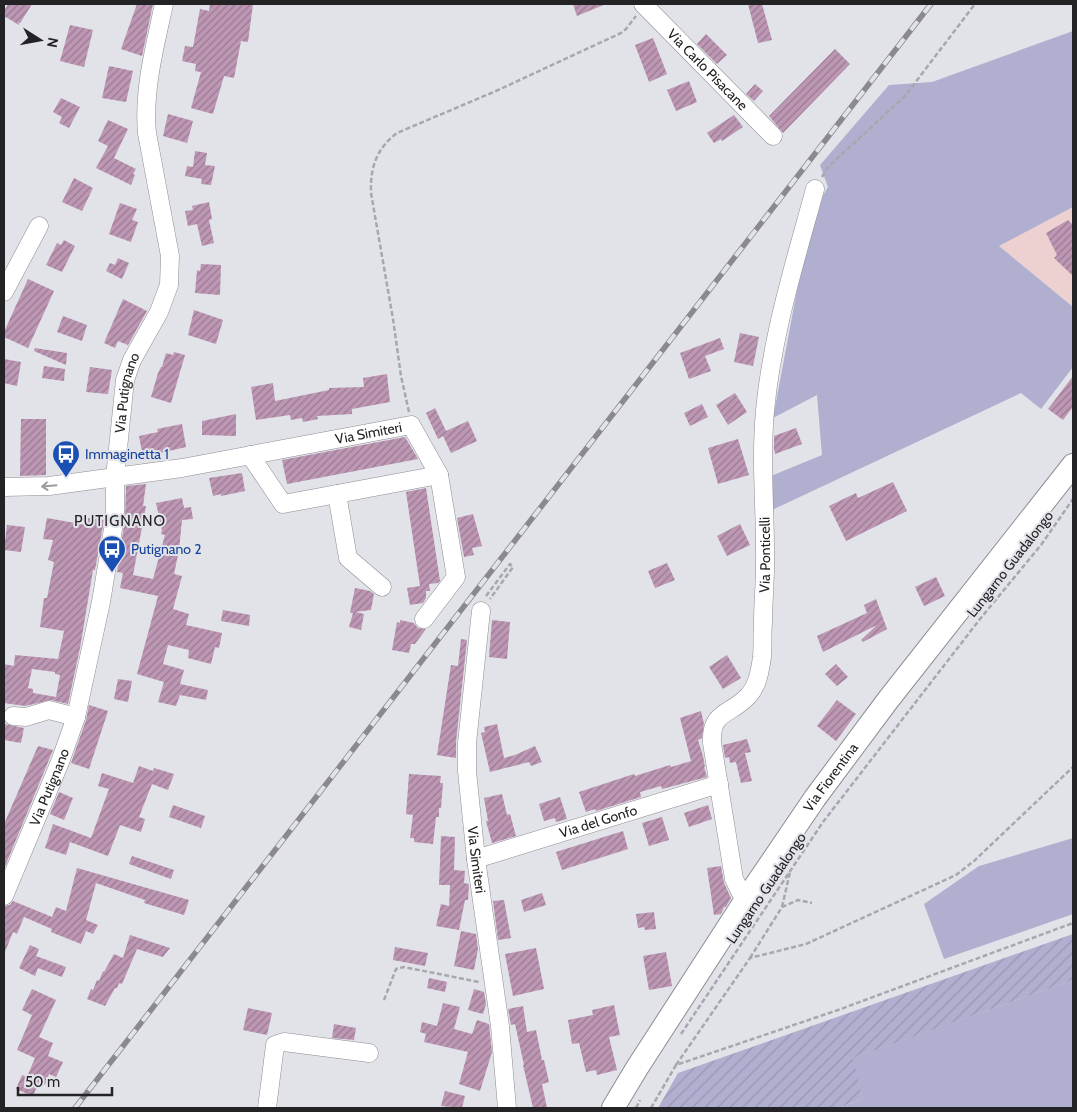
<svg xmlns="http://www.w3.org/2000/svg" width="1077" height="1112" viewBox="0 0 1077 1112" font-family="Cabin,sans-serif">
	<defs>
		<pattern id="garden-furrows" width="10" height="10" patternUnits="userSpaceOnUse" patternTransform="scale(1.25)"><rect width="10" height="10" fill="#b1afd0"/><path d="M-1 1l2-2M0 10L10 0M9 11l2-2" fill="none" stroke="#9896b2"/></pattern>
		<pattern id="building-hatch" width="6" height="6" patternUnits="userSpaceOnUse" patternTransform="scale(1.25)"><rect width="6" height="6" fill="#bd97b4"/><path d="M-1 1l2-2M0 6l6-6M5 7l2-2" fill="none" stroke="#997b92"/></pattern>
	</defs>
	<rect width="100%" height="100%" fill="#e2e2e9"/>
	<polygon fill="#ecd1d0" points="1073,207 1073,307 999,246"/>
	<g fill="#b1afd0">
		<polygon points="1073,31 1073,207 999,246 1073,307 1073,367 1041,409 1021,393 772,510 771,476 822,455 817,395 773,418 798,285 819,202 828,187 820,165 889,85 932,82"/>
		<polygon points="1073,838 1073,914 944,959 924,904 979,866"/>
		<polygon points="1073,980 1073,1108 838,1108 863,1099 852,1058"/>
	</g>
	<polygon fill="url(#garden-furrows)" points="1073,934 1073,980 853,1058 863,1099 838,1108 658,1108 678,1073"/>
	<g fill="url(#building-hatch)" fill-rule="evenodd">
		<polygon points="8,4 32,4 19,25 4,16 4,11"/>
		<polygon points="137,4 153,4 142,56 121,49"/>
		<polygon points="210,4 253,4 248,42 241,41 234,78 224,76 213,114 191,108 201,72 195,71 196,64 182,61 185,46 193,47 200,9 209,11"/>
		<polygon points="573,4 606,4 577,16"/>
		<polygon points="748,4 762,4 772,40 758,43"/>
		<polygon points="70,25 93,30 84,67 60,61"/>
		<polygon points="706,34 727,55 717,64 697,44"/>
		<polygon points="653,38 667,74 649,82 635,45"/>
		<polygon points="835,49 850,64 783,133 769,116"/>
		<polygon points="109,66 133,71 126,102 102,98"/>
		<polygon points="689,81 697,102 676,111 667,90"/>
		<polygon points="755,84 763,91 754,101 746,94"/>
		<polygon points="61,98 80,107 69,128 59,123 62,117 53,112"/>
		<polygon points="168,114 193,121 187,143 163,136"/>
		<polygon points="734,115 743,127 722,141 721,139 714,143 707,133"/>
		<polygon points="108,120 128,129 114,158 136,169 133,174 135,175 131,185 96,168 108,146 98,141"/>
		<polygon points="195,151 207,153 205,165 215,166 211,185 201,184 202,179 185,176 187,166 193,167"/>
		<polygon points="74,178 93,188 82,211 62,202"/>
		<polygon points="209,202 212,219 209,220 214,243 202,246 197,224 188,226 185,211 193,210 192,206"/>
		<polygon points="120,203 137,209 132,220 138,222 131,242 109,234"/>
		<polygon points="1068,220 1073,225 1073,276 1054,258 1057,255 1046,233"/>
		<polygon points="64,240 75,246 62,272 46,265 57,243 61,245"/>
		<polygon points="118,258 129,263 122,279 106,271 110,263 115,265"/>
		<polygon points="201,264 221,265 220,295 195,293 197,270 200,271"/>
		<polygon points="28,279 54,291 28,348 4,337 4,332"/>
		<polygon points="123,299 147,311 128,345 118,341 115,348 104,343"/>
		<polygon points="194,310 223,320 216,344 188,335"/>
		<polygon points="63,316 87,325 82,341 57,332"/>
		<polygon points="740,333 759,337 753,366 734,362"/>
		<polygon points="720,338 724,349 705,356 711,371 689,379 680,353"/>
		<polygon points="35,348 67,353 66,365 34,351"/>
		<polygon points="174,352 185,355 171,403 151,397 158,373 161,367 162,367 166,353 173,355"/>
		<polygon points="4,359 21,362 17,386 4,383"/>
		<polygon points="44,366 65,369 64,381 42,378"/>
		<polygon points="90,367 112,370 108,394 86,392"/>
		<polygon points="387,374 390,402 352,409 352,414 317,416 318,419 303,422 302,418 291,420 290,415 256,420 251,387 273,383 275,401 329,390 329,388 364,387 363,378"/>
		<polygon points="1073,376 1073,407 1063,420 1048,409"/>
		<polygon points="735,393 747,412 728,425 716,405"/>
		<polygon points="702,404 708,417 690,426 684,413"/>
		<polygon points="435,408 446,431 468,421 477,441 451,453 443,436 438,439 426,413"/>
		<polygon points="236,414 236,436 202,435 202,421"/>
		<polygon points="21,419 46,419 46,475 20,476"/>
		<polygon points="182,424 186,447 143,457 139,436 158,432 157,429"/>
		<polygon points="796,428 802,444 775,454 774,449 774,436"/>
		<polygon points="405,437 418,459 287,484 282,460"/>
		<polygon points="738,439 749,475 718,484 708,448"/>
		<polygon points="242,473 245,491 221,496 221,494 213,496 209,478"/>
		<polygon points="893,482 907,511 846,541 829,506 856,493 858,498"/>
		<polygon points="146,484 143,506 146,506 133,575 153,579 165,535 161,534 162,530 156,503 182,498 184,508 191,507 193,519 182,520 179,550 174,574 182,576 173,609 189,614 186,625 222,633 219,648 215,647 211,664 188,658 189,650 168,645 163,664 184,670 180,684 208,690 206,700 180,695 176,706 158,702 164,682 137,674 158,596 120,588 123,573 117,572 125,519 126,486"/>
		<polygon points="426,488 440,581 438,583 429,584 430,591 426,591 426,598 423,603 410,605 407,588 420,586 406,492"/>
		<polygon points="473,514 482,546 472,548 474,555 464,557 457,518"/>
		<path d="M47 518 86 525 87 518 104 520 95 570H93L80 648 68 704 51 700 25 706 4 703V664L14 666 15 655 58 659 64 631 40 627 44 598H47L54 562 48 560 53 540 43 539ZM32 669 55 672V674L60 675 56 697 33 693V689L28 688Z"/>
		<polygon points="740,524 750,545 727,556 717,536"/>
		<polygon points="7,525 25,527 21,552 4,550"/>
		<polygon points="667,563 675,580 655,588 648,571"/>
		<polygon points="936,577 945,596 924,606 915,587"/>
		<polygon points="355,588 370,591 374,594 371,610 355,612 364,614 361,630 349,627 353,613 350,613"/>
		<polygon points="876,599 887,629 863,642 861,640 877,625 823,652 817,636 867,613 864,605"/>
		<polygon points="223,610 250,615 249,626 221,621"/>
		<polygon points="400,620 414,623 418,628 426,629 415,644 411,644 409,653 392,650 397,622 400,623"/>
		<polygon points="492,620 510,622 507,659 489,657"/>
		<polygon points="461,639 467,640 456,742 456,758 437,755 451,665 458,666"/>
		<polygon points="727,655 741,678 723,689 709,667"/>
		<polygon points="836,664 848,677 837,686 825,674"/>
		<polygon points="118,679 132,681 128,702 114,699"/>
		<polygon points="837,700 856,714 836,741 817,726"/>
		<polygon points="89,705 108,711 89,769 71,763 86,720"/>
		<polygon points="701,711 704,724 702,738 698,740 703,756 705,767 704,767 707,777 662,789 661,786 640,792 641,797 596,811 595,809 586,812 579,792 634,774 635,776 670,765 671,767 691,761 680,718"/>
		<polygon points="4,724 24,728 21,743 4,740"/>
		<polygon points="497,724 504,758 515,755 535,746 542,762 531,766 529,762 490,772 481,733 485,732 484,727"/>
		<polygon points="747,739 751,752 745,753 752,781 741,783 736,762 730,763 729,757 725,758 723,745"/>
		<polygon points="38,746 53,750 4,869 4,824"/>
		<polygon points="139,766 153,771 154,768 174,774 168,790 152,784 139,817 145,819 141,832 120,825 108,856 70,842 66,855 45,848 53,824 91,838 109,789 98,786 102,773 133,783"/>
		<polygon points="409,774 441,776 440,783 443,783 441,808 439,808 439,817 436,817 433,844 414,842 414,838 410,838 413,815 406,814"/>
		<polygon points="59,792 73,798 64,820 50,814"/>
		<polygon points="502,794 507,815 510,814 516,836 492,843 486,821 488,821 484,798"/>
		<polygon points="560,797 567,819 556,822 555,818 544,821 539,804"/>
		<polygon points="173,805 205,816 201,828 169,817"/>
		<polygon points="708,805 712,819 689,827 684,813"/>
		<polygon points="662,817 669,840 649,846 642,823"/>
		<polygon points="623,831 628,849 562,870 556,852"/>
		<polygon points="441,836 455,837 454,870 465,871 464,883 469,884 468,900 465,900 459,930 436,926 441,904 449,906 450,885 439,885"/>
		<polygon points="132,856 174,870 171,879 129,864"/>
		<polygon points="721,866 724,883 731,898 726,907 724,907 721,914 714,915 707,868"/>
		<polygon points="77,868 189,900 184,915 144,903 145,900 96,883 86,920 98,925 93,934 86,931 81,944 51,932 52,929 24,917 17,934 13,932 4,954 4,906 10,905 13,901 52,917 56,907 66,911"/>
		<polygon points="542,893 546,905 524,912 521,900"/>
		<polygon points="504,900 511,938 498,940 493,901"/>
		<polygon points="654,912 656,929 645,930 644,927 638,928 636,914"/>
		<polygon points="461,931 476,934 478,949 474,970 454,966"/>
		<polygon points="130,935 170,948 163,957 137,949 122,984 119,983 117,988 115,988 105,1006 87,999 91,989 93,990 97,980 99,981 103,971 104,972 114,954 123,958"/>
		<polygon points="30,945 39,949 36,956 66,967 62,977 38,968 35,976 19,968"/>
		<polygon points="395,947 428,953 425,966 393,960"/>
		<polygon points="536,948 544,989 513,996 505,954"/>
		<polygon points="666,952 672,986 649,990 643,956"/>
		<polygon points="429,978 447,982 445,992 427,988"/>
		<polygon points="32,989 56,1000 39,1037 53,1043 48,1056 63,1062 56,1077 49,1074 45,1085 39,1082 33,1096 16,1089 22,1075 27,1077 35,1058 17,1050 32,1015 22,1010"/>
		<polygon points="474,989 484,992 486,1004 483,1014 468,1010"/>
		<polygon points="443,1003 460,1007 454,1029 472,1034 477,1020 489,1024 492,1052 480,1091 459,1084 468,1052 424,1042 426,1034 420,1032 422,1022 437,1026"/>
		<polygon points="614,1005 620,1035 609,1037 617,1070 597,1075 596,1070 586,1072 579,1043 572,1044 568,1020 593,1015 592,1010"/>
		<polygon points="523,1006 527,1032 536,1030 542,1060 544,1060 549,1082 542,1084 547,1108 533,1108 523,1065 524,1065 515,1024 511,1025 508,1009"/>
		<polygon points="248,1008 272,1013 267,1035 243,1030"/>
		<polygon points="334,1024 356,1028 354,1040 332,1038"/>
		<polygon points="445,1091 465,1096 462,1108 441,1106"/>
	</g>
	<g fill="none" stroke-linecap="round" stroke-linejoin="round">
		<g stroke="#8c8c93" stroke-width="19">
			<g id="minor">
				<path id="s1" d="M643 4 773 136"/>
				<polyline points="4,292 39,226"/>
				<polyline points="250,455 283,504 439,475"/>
				<path id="s2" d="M4 487 49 486 182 468 411 425 439 475 456 577 424 619"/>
				<polyline points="337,494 348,558 382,587"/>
				<path id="s3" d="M481 611 467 743V771L476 859 500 1026 507 1108"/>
				<polyline points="13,716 26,717 49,710 76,717"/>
				<path id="s4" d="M476 859 719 784"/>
				<path id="s5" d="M4 896 60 762 76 717 101 602 115 517V478L125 380 132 360 159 312 169 285 170 256 147 133C143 90 155 46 164 4"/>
				<path id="s6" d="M745 901 734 879 712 743C710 710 732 715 749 695 758 685 760 670 762 657 763 645 762 634 763 622 763 604 765 585 765 566 766 514 760 462 765 411 772 335 795 262 815 189"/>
				<polyline points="267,1108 274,1053 275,1045 284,1042 369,1053"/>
			</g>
		</g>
		<g stroke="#8c8c93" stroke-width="24">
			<g id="major">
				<path id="s7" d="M613 1108 637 1068 745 901 815 798 888 700 1073 465"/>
			</g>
		</g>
		<g stroke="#a7a7ad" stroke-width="2.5" stroke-dasharray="5 2.5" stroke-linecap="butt">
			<polyline points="822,177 828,167 905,96 975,4"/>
			<path d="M409 412 401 376 393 319 371 193C370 167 377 148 397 133L496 91 621 33 626 29 636 16"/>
			<polyline points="486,596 510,564 513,567 490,599"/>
			<polyline points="782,907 790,872"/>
			<polyline points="750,958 782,907 798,900 812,903"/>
			<polyline points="384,1000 396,969 404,967 479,982"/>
			<polyline points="681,1034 823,822 980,619 1041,545 1073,499"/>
			<polyline points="676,1065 750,958 806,944 956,875 974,861 1073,767"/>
			<polyline points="636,1108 640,1100"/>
			<polyline points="651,1108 676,1065 838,1010 1073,923"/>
		</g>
		<use href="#minor" stroke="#fff" stroke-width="18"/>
		<use href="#major" stroke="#fff" stroke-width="22"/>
		<g stroke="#89898e" stroke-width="5.5">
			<polyline id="rail" points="75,1108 931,4"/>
		</g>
		<use href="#rail" stroke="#e2e2e9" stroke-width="4" stroke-dasharray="11" stroke-linecap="butt"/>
	</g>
	<defs><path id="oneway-shaft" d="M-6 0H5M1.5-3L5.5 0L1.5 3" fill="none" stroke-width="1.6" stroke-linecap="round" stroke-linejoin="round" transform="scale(1.25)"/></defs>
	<use stroke="#9c9c9d" href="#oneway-shaft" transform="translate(49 486) rotate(175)"/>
	<defs>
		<g id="bus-pin" transform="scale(1.4375)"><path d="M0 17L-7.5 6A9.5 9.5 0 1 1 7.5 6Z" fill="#1a4fb4" stroke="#e2e2e9"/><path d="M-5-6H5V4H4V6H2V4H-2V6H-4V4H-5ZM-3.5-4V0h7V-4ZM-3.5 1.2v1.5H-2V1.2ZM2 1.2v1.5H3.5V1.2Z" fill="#fff"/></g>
	</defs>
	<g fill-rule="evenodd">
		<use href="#bus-pin" x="66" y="454"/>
		<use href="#bus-pin" x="112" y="549"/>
	</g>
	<g text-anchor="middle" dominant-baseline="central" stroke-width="4" stroke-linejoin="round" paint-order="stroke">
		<g font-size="14" fill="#232326" stroke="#e2e2e9">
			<text stroke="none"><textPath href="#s1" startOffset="92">Via Carlo Pisacane</textPath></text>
			<text stroke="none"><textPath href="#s5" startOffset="522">Via Putignano</textPath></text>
			<text stroke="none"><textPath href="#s2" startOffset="369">Via Simiteri</textPath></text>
			<text stroke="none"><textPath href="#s6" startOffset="370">Via Ponticelli</textPath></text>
			<text transform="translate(1010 564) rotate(-52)">Lungarno Guadalongo</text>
			<text stroke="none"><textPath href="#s7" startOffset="396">Via Fiorentina</textPath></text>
			<text stroke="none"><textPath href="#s5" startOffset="118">Via Putignano</textPath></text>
			<text stroke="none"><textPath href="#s4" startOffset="128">Via del Gonfo</textPath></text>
			<text stroke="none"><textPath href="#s3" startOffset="250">Via Simiteri</textPath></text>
			<text transform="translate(766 888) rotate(-56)">Lungarno Guadalongo</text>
		</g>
		<g font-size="14" fill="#164399" stroke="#e2e2e9" text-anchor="start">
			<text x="85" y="454">Immaginetta 1</text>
			<text x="131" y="549">Putignano 2</text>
		</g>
		<g font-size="15" letter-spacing="1" fill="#232326" stroke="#e2e2e9">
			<text x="120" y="521">PUTIGNANO</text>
		</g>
	</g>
	<rect width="1077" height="1112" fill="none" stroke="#232326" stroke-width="10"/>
	<g transform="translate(40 40) rotate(101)" stroke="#e2e2e9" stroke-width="4" paint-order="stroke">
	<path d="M0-4L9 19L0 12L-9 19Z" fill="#232326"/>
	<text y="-8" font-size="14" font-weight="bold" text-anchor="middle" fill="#232326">N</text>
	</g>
	<path d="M18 1087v8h94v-8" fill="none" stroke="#232326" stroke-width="2.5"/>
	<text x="25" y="1087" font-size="15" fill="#232326" stroke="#e2e2e9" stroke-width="4" paint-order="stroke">50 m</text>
</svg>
